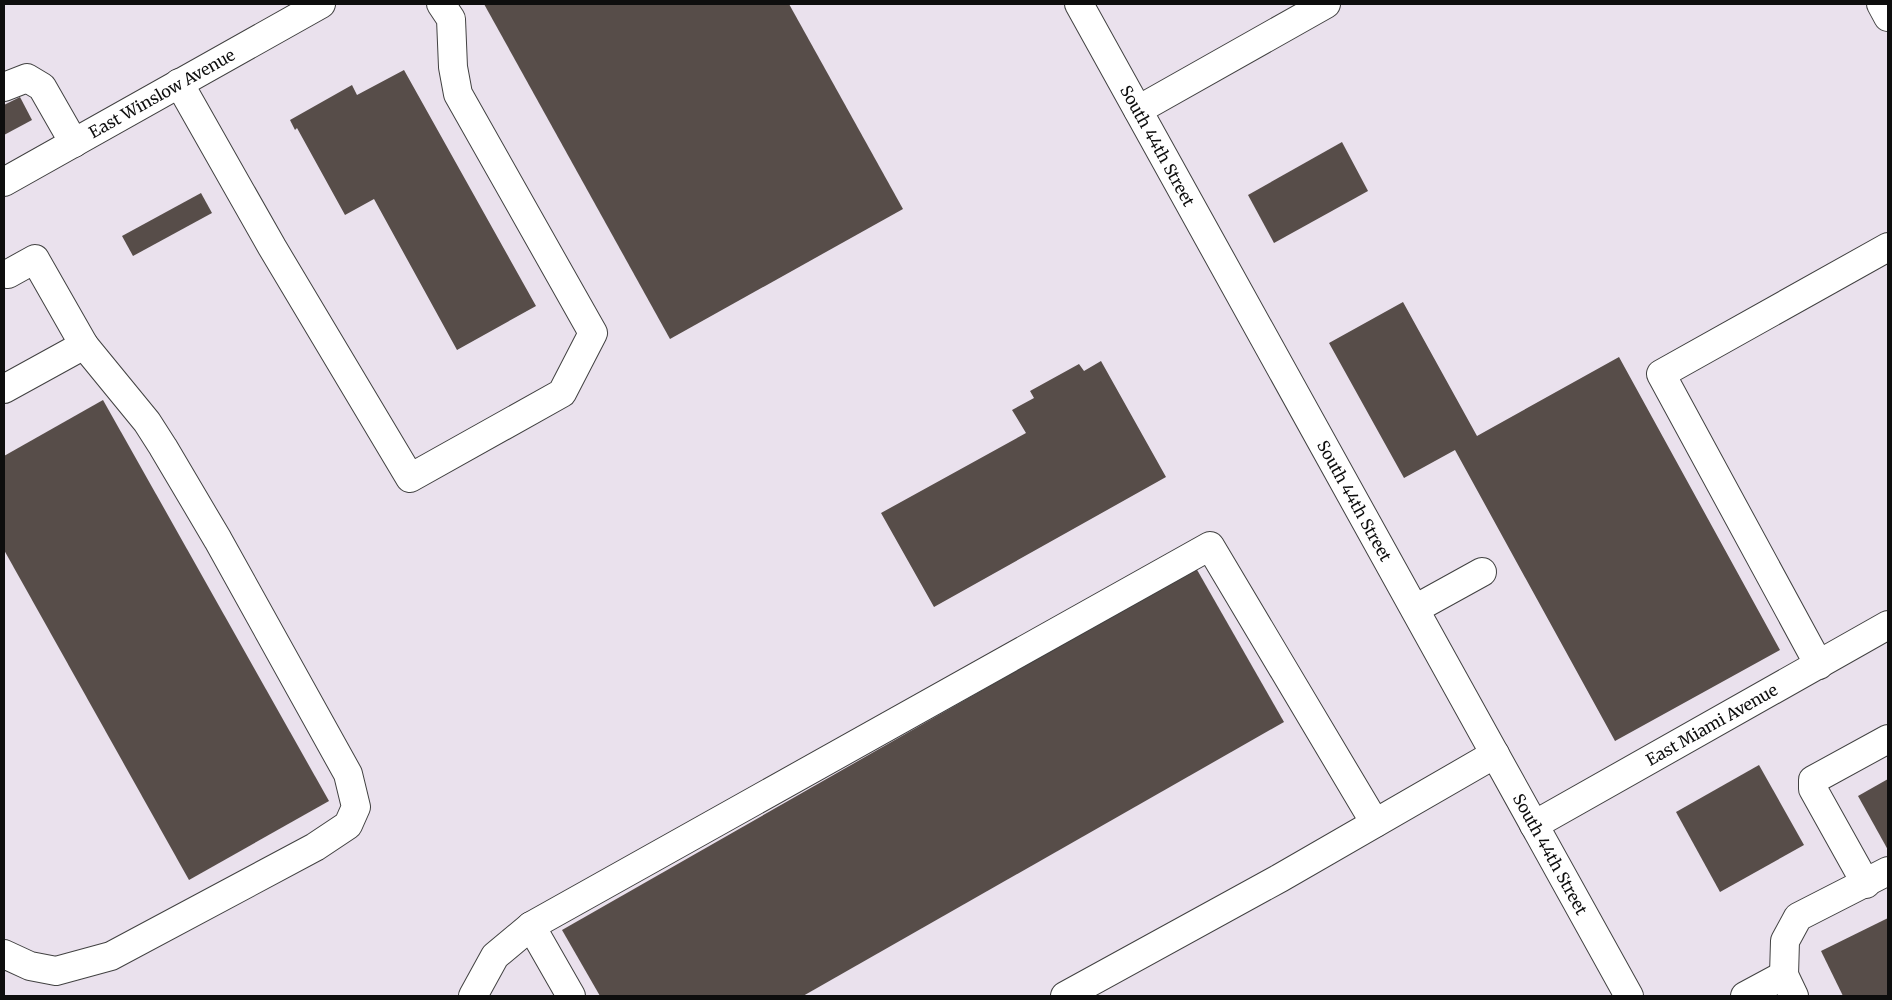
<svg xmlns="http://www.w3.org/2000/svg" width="1892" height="1000" viewBox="0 0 1892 1000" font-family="Merriweather,serif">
	<rect width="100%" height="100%" fill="#fffaee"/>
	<rect fill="#eae1ed" x="4" y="4" width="1884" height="992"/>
	<g fill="#574d49">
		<polygon points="484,4 789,4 903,209 670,339"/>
		<polygon points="404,70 536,306 457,350 374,199 345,215 297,128 295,130 290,120 352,85 357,95"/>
		<polygon points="20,97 32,120 4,135 4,105"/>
		<polygon points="1342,142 1368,191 1274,243 1248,195"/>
		<polygon points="201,193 212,213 133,256 122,236"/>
		<polygon points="1403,302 1477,436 1619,357 1780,650 1615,741 1455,450 1404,478 1329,343"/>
		<polygon points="1101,361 1166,477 934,607 881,513 1026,433 1012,410 1034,398 1030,391 1079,364 1084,371"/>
		<polygon points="103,400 329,801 189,880 4,550 4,456"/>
		<polygon points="1196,568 1284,722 803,996 600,996 562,930"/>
		<polygon points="1759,765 1804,845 1720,892 1676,812"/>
		<polygon points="1888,779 1888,850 1858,796"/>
		<polygon points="1888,918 1888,996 1843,996 1821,951"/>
	</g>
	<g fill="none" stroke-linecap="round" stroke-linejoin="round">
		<g stroke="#414141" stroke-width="30">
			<g id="minor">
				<path id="s1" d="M1079 4 1629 996"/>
				<polyline points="1881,4 1888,17"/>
				<polyline points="179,83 272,247 410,478 562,393 593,333 458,94 453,67 451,19 441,4"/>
				<polyline points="4,87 27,78 42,87 74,143"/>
				<polyline points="1138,110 1326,4"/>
				<path id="s2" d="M4 182 321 4"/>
				<polyline points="4,389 84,345 35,259 8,274"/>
				<polyline points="1415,609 1482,572"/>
				<polyline points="1819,665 1661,374 1888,247"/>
				<path id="s3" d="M1534 825 1888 625"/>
				<polyline points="1866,884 1813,789 1813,780 1888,739"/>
				<polyline points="531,926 571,996"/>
				<polyline points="4,954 30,966 56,971 111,956 315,847 348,825 356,807 348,774 218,540 163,447 147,422 84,345"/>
				<polyline points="1784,975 1785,941 1798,917 1888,871"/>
				<polyline points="473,996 495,956 531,926 1210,546 1375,823"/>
				<polyline points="1065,996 1280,878 1495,754"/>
				<polyline points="1745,996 1784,975 1794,996"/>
			</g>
		</g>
		<use href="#minor" stroke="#fff" stroke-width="28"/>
	</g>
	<g text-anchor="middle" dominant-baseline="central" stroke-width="5" stroke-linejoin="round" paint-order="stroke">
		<g font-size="16" fill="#0e0e0e" stroke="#fff">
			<text stroke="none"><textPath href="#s2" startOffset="181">East Winslow Avenue</textPath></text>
			<text stroke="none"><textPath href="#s1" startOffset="162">South 44th Street</textPath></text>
			<text stroke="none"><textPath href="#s1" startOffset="568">South 44th Street</textPath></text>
			<text stroke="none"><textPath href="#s3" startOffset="204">East Miami Avenue</textPath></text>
			<text stroke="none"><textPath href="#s1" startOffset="972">South 44th Street</textPath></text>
		</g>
	</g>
	<rect width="1892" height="1000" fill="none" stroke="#0e0e0e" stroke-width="10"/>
</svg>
